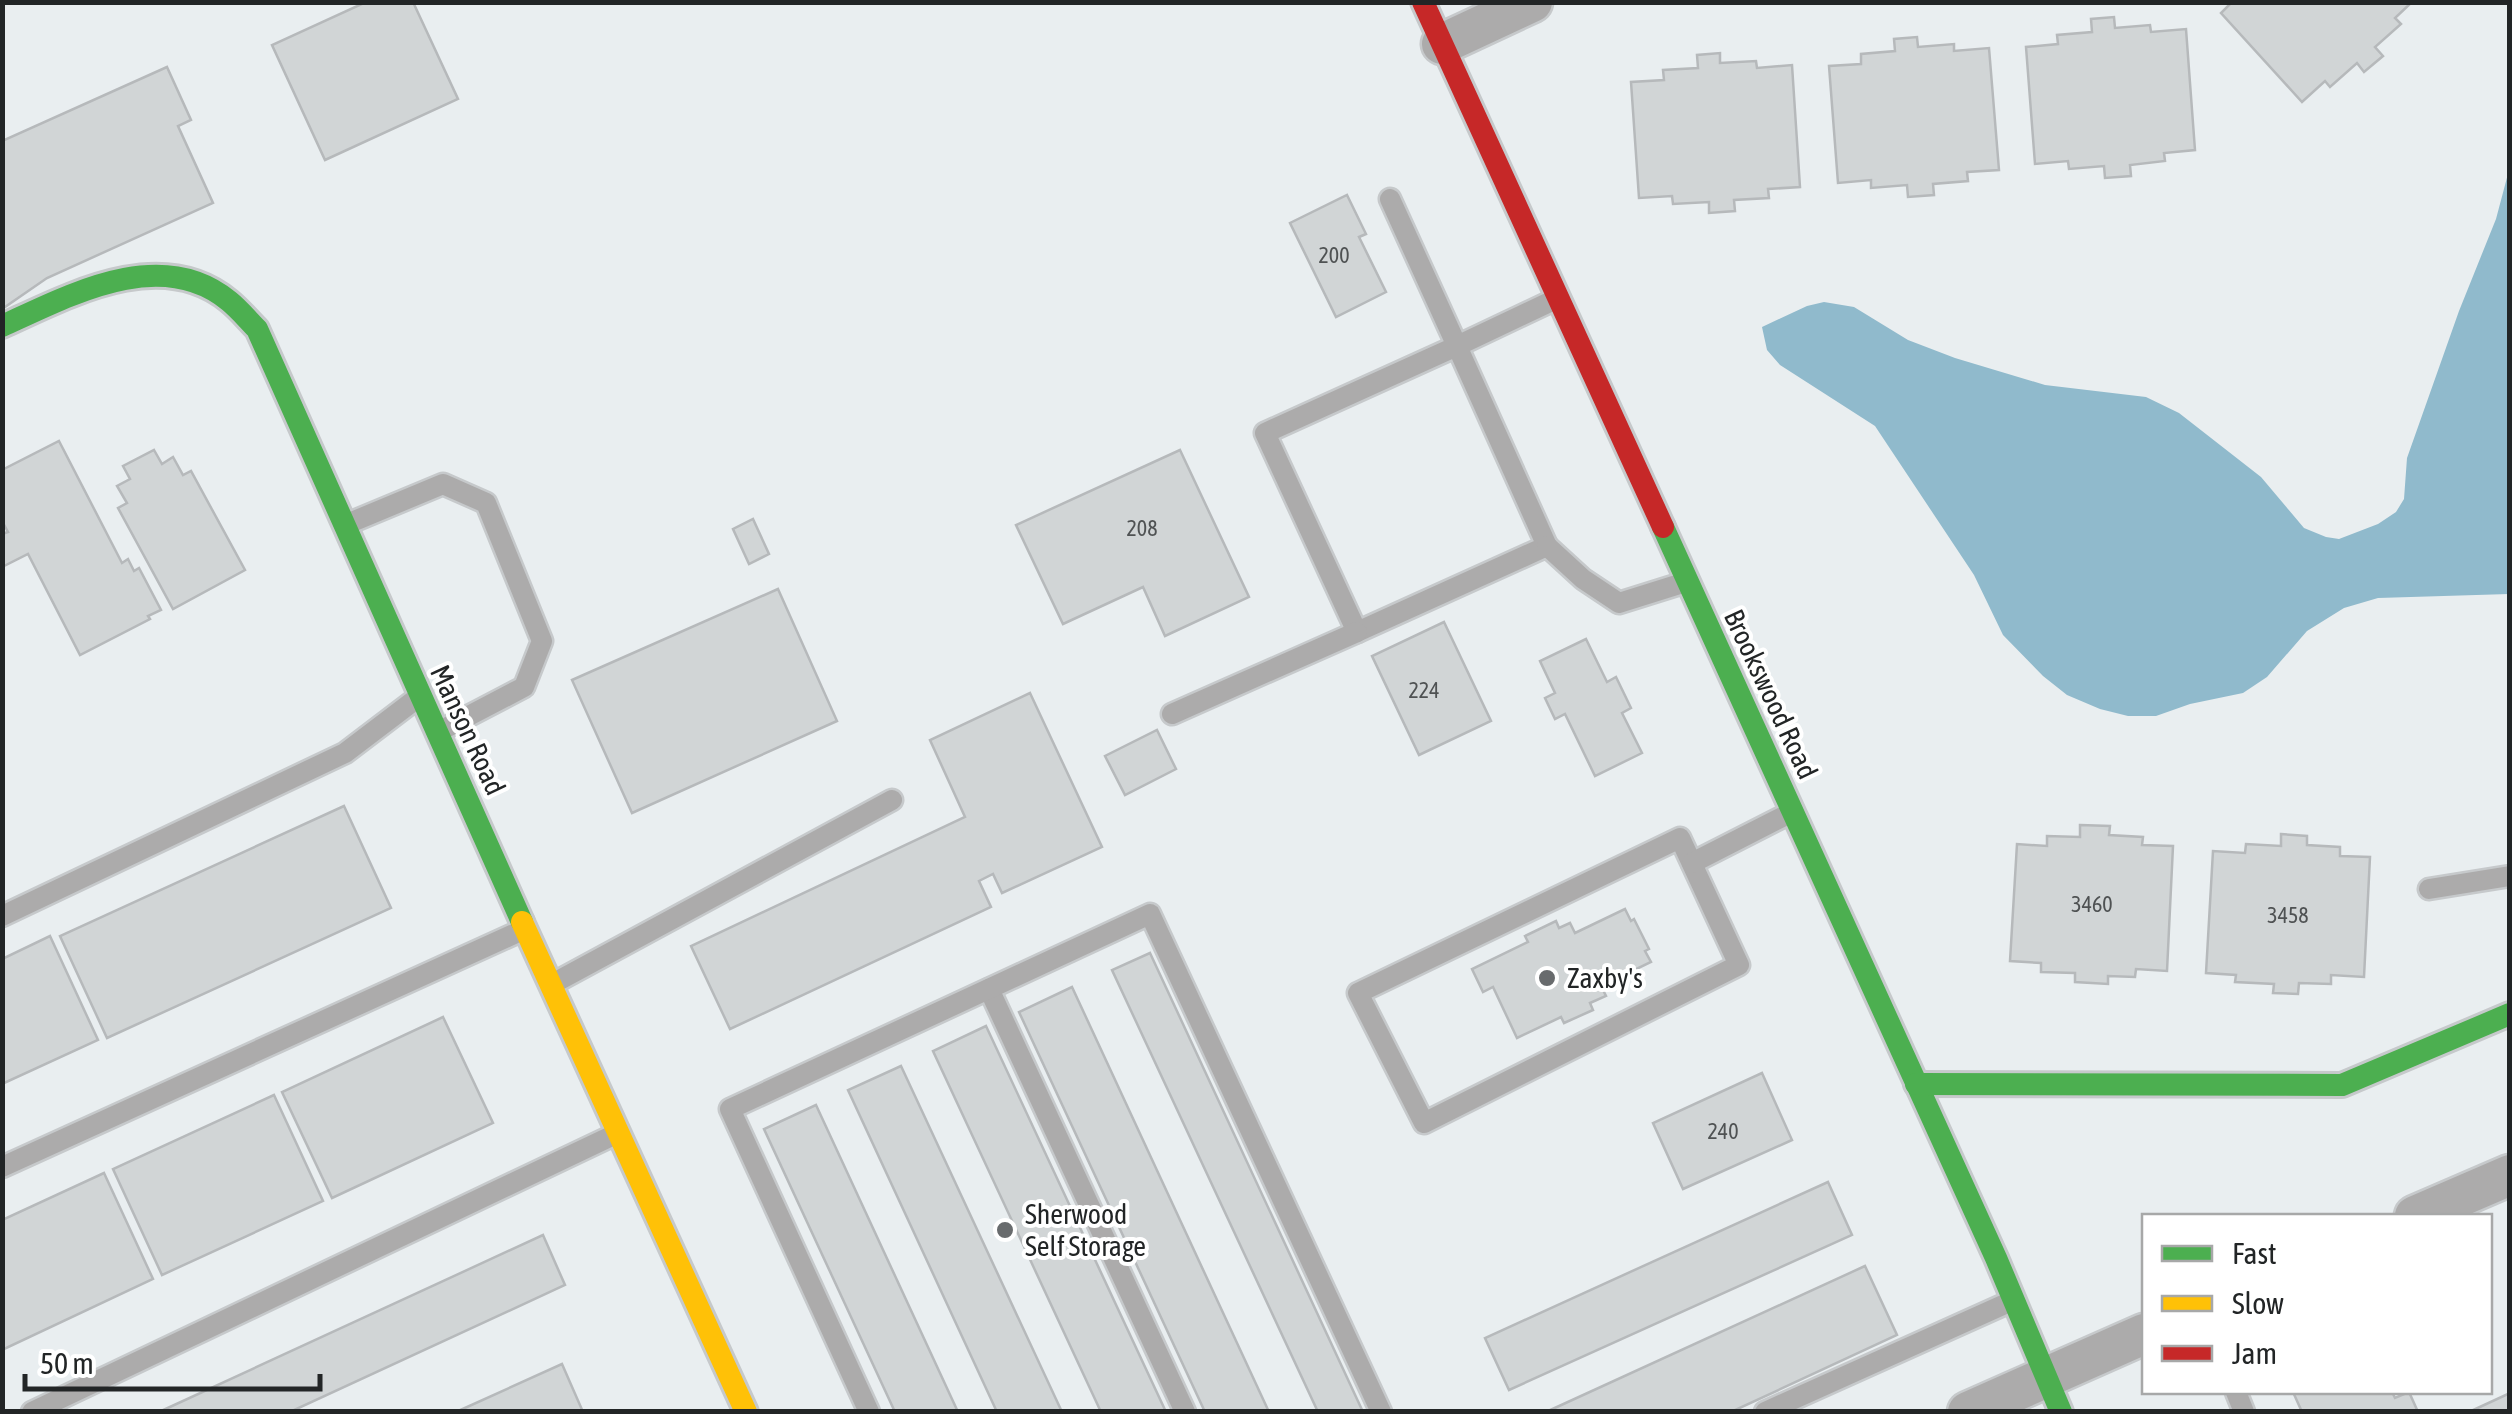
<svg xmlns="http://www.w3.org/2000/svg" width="2512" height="1414" viewBox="0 0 2512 1414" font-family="'Asap Condensed',sans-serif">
	<rect width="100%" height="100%" fill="#e9eef0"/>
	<polygon fill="#90bacc" points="2509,170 2509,594 2378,598 2344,608 2307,631 2267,677 2243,693 2190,704 2156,716 2128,716 2100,709 2067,695 2043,676 2003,635 1974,575 1875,426 1780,365 1767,350 1762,327 1807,306 1824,302 1854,307 1908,340 1955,358 2045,385 2146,397 2179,413 2261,477 2304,528 2326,537 2339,539 2378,524 2396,512 2404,499 2407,458 2459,311 2496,219"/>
	<g fill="#d1d5d6" stroke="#b6b9bb" stroke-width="2.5">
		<polygon points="366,2 413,2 458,99 325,160 272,45"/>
		<polygon points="2232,2 2412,2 2395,18 2401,24 2375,47 2383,56 2364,72 2357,63 2330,87 2325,81 2302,102 2221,13"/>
		<polygon points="2114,17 2115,28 2150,25 2151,32 2186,29 2195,150 2164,153 2165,161 2130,165 2131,176 2105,178 2104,166 2069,169 2068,161 2035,164 2026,47 2058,44 2057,35 2092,32 2091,19"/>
		<polygon points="1917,37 1918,47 1954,44 1954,51 1989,48 1999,170 1967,172 1968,181 1933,184 1934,195 1908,197 1907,185 1871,188 1871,180 1838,183 1829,66 1861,64 1861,54 1895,51 1894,39"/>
		<polygon points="1720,53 1720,63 1756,61 1757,68 1792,65 1800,187 1768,189 1769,198 1734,200 1735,211 1709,213 1709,202 1673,204 1672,196 1639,198 1631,82 1664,80 1663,70 1698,68 1697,55"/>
		<polygon points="167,67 191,120 178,126 213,203 47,278 2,309 2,141"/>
		<polygon points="1347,195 1366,234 1359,237 1386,292 1336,317 1290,223"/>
		<polygon points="59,441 122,563 128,559 134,571 139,568 161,610 148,616 150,619 80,655 28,554 2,567 2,534 8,532 2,521 2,470"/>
		<polygon points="154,450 162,464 173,457 183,475 191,471 245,570 173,609 118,508 127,503 117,486 130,479 123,466"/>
		<polygon points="1180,450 1249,597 1165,636 1143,587 1063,624 1016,525"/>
		<polygon points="753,519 769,554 749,564 733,529"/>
		<polygon points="778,589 837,721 632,813 572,680"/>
		<polygon points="1444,622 1491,721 1419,755 1372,656"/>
		<polygon points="1586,639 1607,682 1616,677 1631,708 1622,713 1642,753 1595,776 1565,714 1555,719 1545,698 1555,693 1540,661"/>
		<polygon points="1030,693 1102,847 1002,893 993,874 979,881 991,907 730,1029 691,946 965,817 930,740"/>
		<polygon points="1157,730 1176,769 1125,795 1105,756"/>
		<polygon points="344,806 391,908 107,1038 60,936"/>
		<polygon points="2080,825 2110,826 2109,835 2143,837 2142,845 2173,846 2167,971 2136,969 2135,977 2108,976 2108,984 2075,982 2075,973 2041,972 2041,963 2010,961 2017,844 2047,846 2047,836 2080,837"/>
		<polygon points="2281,834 2307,836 2307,845 2340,847 2340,856 2370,857 2364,977 2331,975 2331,984 2299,983 2298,994 2273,993 2274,984 2235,982 2236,975 2206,973 2213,851 2245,853 2246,844 2281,846"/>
		<polygon points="1625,909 1631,921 1634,919 1649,949 1645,951 1651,962 1601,986 1606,996 1590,1003 1593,1010 1564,1023 1561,1017 1517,1038 1493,987 1483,992 1472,969 1528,942 1525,936 1556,921 1559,928 1570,923 1575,933"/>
		<polygon points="50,936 98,1040 2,1084 2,959"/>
		<polygon points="1150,953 1363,1412 1318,1412 1112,970"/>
		<polygon points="1072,987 1269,1412 1205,1412 1019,1012"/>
		<polygon points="443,1017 493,1123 332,1198 282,1092"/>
		<polygon points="986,1026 1166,1412 1101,1412 933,1051"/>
		<polygon points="901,1066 1062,1412 997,1412 848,1090"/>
		<polygon points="1762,1073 1792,1140 1683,1189 1653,1123"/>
		<polygon points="274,1095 323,1201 162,1275 113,1169"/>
		<polygon points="816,1105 958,1412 895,1412 764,1129"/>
		<polygon points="104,1173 153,1279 2,1350 2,1220"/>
		<polygon points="1828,1182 1852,1235 1509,1390 1485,1338"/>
		<polygon points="543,1235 565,1285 290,1412 159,1412"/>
		<polygon points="1865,1266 1897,1335 1731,1412 1546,1412"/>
		<polygon points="562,1364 583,1412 456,1412"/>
		<polygon points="2293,1392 2392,1392 2395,1398 2409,1392 2418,1412 2302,1412"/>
		<polygon points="2510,1393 2510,1412 2469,1412"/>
	</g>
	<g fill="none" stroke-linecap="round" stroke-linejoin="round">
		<g stroke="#c6c9cb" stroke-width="25">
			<g id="lane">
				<polyline points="1390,199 1457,346 1265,433 1357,632 1547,546 1457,346 1554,300"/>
				<polyline points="347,524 443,484 486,503 542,641 524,687 438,732"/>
				<polyline points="1547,546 1583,579 1619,603 1686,582"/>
				<polyline points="1172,714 1357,632"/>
				<polygon points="1680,838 1739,965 1424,1123 1358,993"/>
				<polyline points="1692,863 1790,813"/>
				<polyline points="2429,889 2510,876"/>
				<polyline points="2,916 345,753 416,699"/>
				<polyline points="554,983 892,800"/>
				<polyline points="989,989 1185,1412"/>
				<polyline points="2,1167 525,929"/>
				<polyline points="2236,1392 2244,1412"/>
				<polyline points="32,1412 618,1133"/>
				<polyline points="869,1412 730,1109 1150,914 1381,1412"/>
				<polyline points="1765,1412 2014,1300"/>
			</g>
		</g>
		<g stroke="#c6c9cb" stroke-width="45">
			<g id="street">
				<polyline points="1442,44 1532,2"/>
				<polyline points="2415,1216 2510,1175"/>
				<polyline points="1968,1412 2144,1334"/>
			</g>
		</g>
		<g stroke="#c6c9cb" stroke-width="28">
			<g id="fast">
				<path d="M2 326C70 295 161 245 229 301 239 309 248 320 257 329L522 922"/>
				<polyline points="1663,527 1996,1258 2061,1412"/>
				<polyline points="1916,1084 2342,1085 2510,1014"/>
			</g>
		</g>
		<g stroke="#c6c9cb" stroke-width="28">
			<polyline id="slow" points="522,922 746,1412"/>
		</g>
		<g stroke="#c6c9cb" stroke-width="28">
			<polyline id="jam" points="1423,2 1663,527"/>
		</g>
		<use href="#lane" stroke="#acabab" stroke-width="20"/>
		<use href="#street" stroke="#acabab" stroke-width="40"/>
		<use href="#fast" stroke="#4caf50" stroke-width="22"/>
		<use href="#slow" stroke="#ffc107" stroke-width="22"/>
		<use href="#jam" stroke="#c62828" stroke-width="22"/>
	</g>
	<g fill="#686b6d" stroke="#fff" stroke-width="4">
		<circle cx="1547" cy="978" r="10"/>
		<circle cx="1005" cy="1230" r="10"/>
	</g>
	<g text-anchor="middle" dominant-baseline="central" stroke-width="8" stroke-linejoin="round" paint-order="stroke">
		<g font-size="22" fill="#4f5253">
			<text x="1334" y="255">200</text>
			<text x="1142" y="528">208</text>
			<text x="1424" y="690">224</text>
			<text x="2092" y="904">3460</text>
			<text x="2288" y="915">3458</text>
			<text x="1723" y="1131">240</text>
		</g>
		<g font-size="28" fill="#222526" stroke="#fff">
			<text transform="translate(1771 694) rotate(65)">Brookswood Road</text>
			<text transform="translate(468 730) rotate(65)">Manson Road</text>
		</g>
		<g font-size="28" fill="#222526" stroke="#fff" text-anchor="start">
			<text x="1567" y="978">Zaxby's</text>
			<text x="1025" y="1214">Sherwood<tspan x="1025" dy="32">Self Storage</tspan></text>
		</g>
	</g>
	<rect width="2512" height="1414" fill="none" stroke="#222526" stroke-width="10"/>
	<rect x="2142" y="1214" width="350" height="180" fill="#ffffff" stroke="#a7a8a8" stroke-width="2.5"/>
	<rect x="2162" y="1246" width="50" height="15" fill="#4caf50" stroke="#a7a8a8" stroke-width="2.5"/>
	<text x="2232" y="1264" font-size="30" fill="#222526">Fast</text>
	<rect x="2162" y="1296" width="50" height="15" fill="#ffc107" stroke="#a7a8a8" stroke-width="2.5"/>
	<text x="2232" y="1314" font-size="30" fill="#222526">Slow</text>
	<rect x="2162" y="1346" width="50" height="15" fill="#c62828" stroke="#a7a8a8" stroke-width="2.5"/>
	<text x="2232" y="1364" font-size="30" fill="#222526">Jam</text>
	<path d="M25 1374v15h295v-15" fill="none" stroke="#222526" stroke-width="5"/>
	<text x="40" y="1374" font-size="30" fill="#222526" stroke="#ffffff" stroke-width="8" paint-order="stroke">50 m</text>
</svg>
